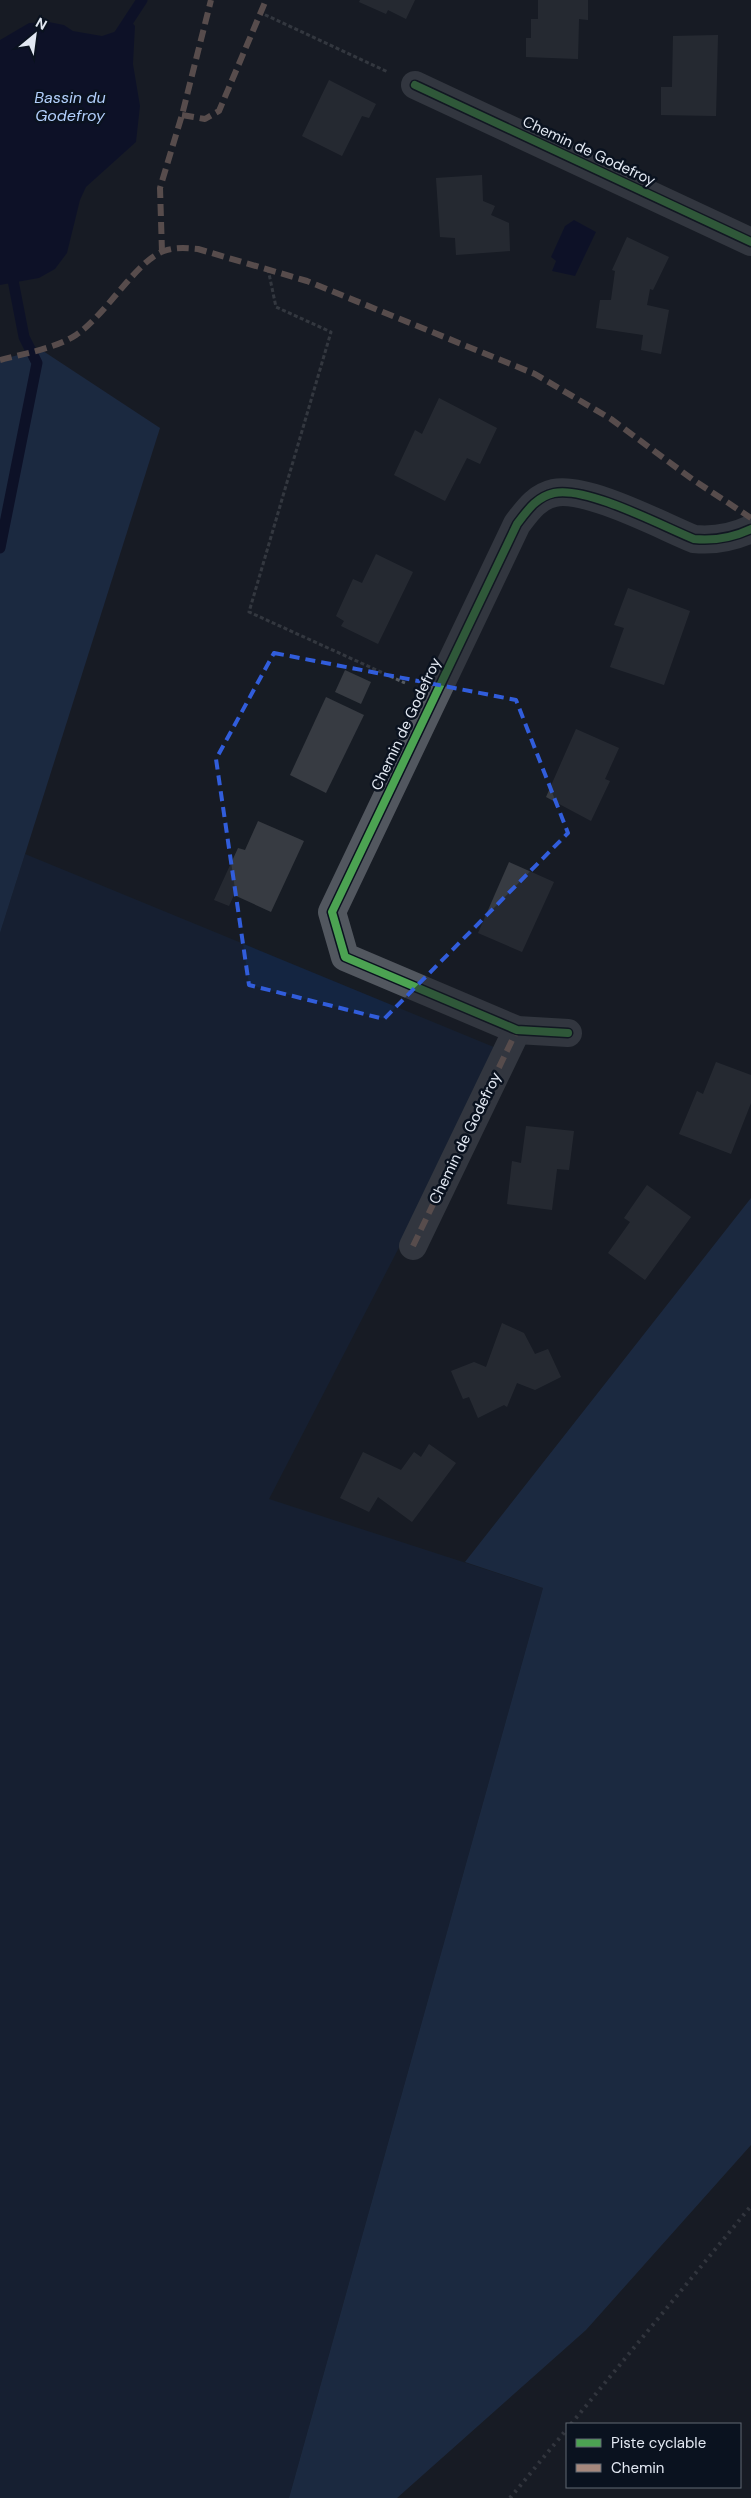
<svg xmlns="http://www.w3.org/2000/svg" width="751" height="2498" viewBox="0 0 751 2498" font-family="'DM Sans',sans-serif">
	<rect width="100%" height="100%" fill="#171c24"/>
	<polygon fill="#142541" points="25,854 501,1050 269,1499 543,1588 289,2498 0,2498 0,933"/>
	<g fill="#213a63">
		<polygon points="40,349 160,428 0,933 0,360"/>
		<polygon points="751,1198 751,2145 586,2330 397,2498 289,2498 543,1588 465,1562"/>
	</g>
	<g fill="#02062c">
		<polygon points="129,18 135,26 133,64 140,106 136,142 86,187 80,200 67,253 55,269 39,278 0,285 0,40 29,23 49,22 64,25 73,31 102,36 114,32"/>
		<polygon points="574,220 596,232 575,276 552,271 556,261 551,257 565,226"/>
	</g>
	<g fill="none" stroke-linecap="round" stroke-linejoin="round">
		<g stroke="#02062c" stroke-width="11">
			<polyline points="121,32 142,0"/>
			<polyline points="0,548 37,363 24,337 11,270"/>
		</g>
	</g>
	<g fill="#373b42">
		<polygon points="360,0 415,0 406,19 388,10 386,14 359,2"/>
		<polygon points="538,0 588,0 588,20 579,19 578,59 526,57 526,38 531,38 531,19 538,19"/>
		<polygon points="718,35 716,116 661,115 661,87 672,87 673,36"/>
		<polygon points="329,80 376,104 369,118 362,116 342,156 302,136"/>
		<polygon points="482,175 483,201 495,206 491,215 509,223 510,251 456,255 455,238 440,237 436,178"/>
		<polygon points="627,237 669,257 653,290 650,289 647,305 669,310 661,354 641,350 643,335 596,328 600,300 611,300 615,271 612,270"/>
		<polygon points="439,398 497,428 480,464 467,458 445,501 394,475 415,430 422,434"/>
		<polygon points="376,554 413,572 378,644 341,626 344,621 336,616 353,579 362,583"/>
		<polygon points="628,588 690,611 664,685 610,667 624,628 614,625"/>
		<polygon points="345,670 371,682 361,704 335,692"/>
		<polygon points="326,697 364,715 326,793 290,775"/>
		<polygon points="576,729 619,748 605,779 610,781 591,821 546,797"/>
		<polygon points="258,821 304,841 271,912 234,895 229,906 214,900 238,848 245,850"/>
		<polygon points="509,862 554,882 522,952 478,933"/>
		<polygon points="716,1062 751,1075 751,1103 731,1154 679,1134 697,1091 703,1094"/>
		<polygon points="526,1126 574,1131 569,1170 557,1169 552,1210 507,1204 512,1161 521,1163"/>
		<polygon points="647,1185 691,1217 645,1280 608,1253 630,1222 624,1218"/>
		<polygon points="502,1323 524,1333 535,1354 548,1349 561,1377 535,1390 517,1383 507,1407 504,1405 478,1418 469,1397 463,1399 451,1371 474,1362 486,1367"/>
		<polygon points="429,1444 456,1463 412,1522 378,1497 369,1512 340,1498 363,1452 401,1470 414,1452 421,1457"/>
	</g>
	<g fill="none" stroke-linecap="round" stroke-linejoin="round">
		<g stroke="#555a60" stroke-width="3" stroke-dasharray="4 2.5" stroke-linecap="butt">
			<polyline points="259,12 388,72"/>
			<polyline points="268,269 276,307 331,332 249,612 405,683"/>
		</g>
		<g stroke="#52575f" stroke-width="28">
			<polyline points="415,85 751,242"/>
			<path d="M568 1033 517 1030 345 957 332 912 517 524C527 511 536 497 554 493 587 486 662 526 694 539 715 541 732 538 751 529"/>
			<polyline points="413,1246 517,1030"/>
		</g>
		<g stroke="#52565d" stroke-width="4" stroke-dasharray="2.5 5" stroke-linecap="butt">
			<polyline points="571,2424 751,2206"/>
			<polyline points="510,2498 567,2429"/>
		</g>
		<g stroke="#a5887d" stroke-width="6" stroke-dasharray="12 6" stroke-linecap="butt">
			<polyline points="182,115 205,119 219,111 266,0"/>
			<polyline points="162,252 160,188 182,115 211,0"/>
			<path d="M0 360C23 354 56 348 76 335 105 316 137 260 164 251 176 247 186 248 198 249L307 281 535 374 611 419 692 479 751 518"/>
			<polyline points="413,1246 517,1030"/>
		</g>
		<g stroke="#0a121f" stroke-width="11">
			<g id="cycleway">
				<polyline points="415,85 751,242"/>
				<path d="M568 1033 517 1030 345 957 332 912 517 524C527 511 536 497 554 493 587 486 662 526 694 539 715 541 732 538 751 529"/>
			</g>
		</g>
		<use href="#cycleway" stroke="#4ca352" stroke-width="8"/>
	</g>
	<path d="M0 0H751V2498H0ZM274 653 516 700 568 833 384 1019 249 985 216 759Z" fill="#171c24" fill-opacity=".55" fill-rule="evenodd"/>
	<path fill="none" stroke="#315ddb" stroke-width="4" stroke-dasharray="10 6" stroke-linejoin="round" d="M274 653 516 700 568 833 384 1019 249 985 216 759Z"/>
	<g text-anchor="middle" dominant-baseline="central" stroke-width="5" stroke-linejoin="round" paint-order="stroke">
		<g font-size="15" fill="#e2e8f2" stroke="#0a121f">
			<text transform="translate(589 151) rotate(25)">Chemin de Godefroy</text>
			<text transform="translate(406 724) rotate(-65)">Chemin de Godefroy</text>
			<text transform="translate(465 1138) rotate(-64)">Chemin de Godefroy</text>
		</g>
		<g font-size="16" font-style="italic" fill="#b2cffb" stroke="#0a121f">
			<text x="70" y="97">Bassin du<tspan x="70" dy="18">Godefroy</tspan></text>
		</g>
	</g>
	<rect x="566" y="2423" width="175" height="65" fill="#0a121f" stroke="#606873"/>
	<rect x="576" y="2439" width="25" height="8" fill="#4ca352" stroke="#606873"/>
	<text x="611" y="2448" font-size="15" fill="#e2e8f2">Piste cyclable</text>
	<rect x="576" y="2464" width="25" height="8" fill="#a5887d" stroke="#606873"/>
	<text x="611" y="2473" font-size="15" fill="#e2e8f2">Chemin</text>
	<g transform="translate(35 35) rotate(29)" stroke="#0a121f" stroke-width="4" paint-order="stroke">
	<path d="M0-4L9 19L0 12L-9 19Z" fill="#e2e8f2"/>
	<text y="-8" font-size="14" font-weight="bold" text-anchor="middle" fill="#e2e8f2">N</text>
	</g>
</svg>
